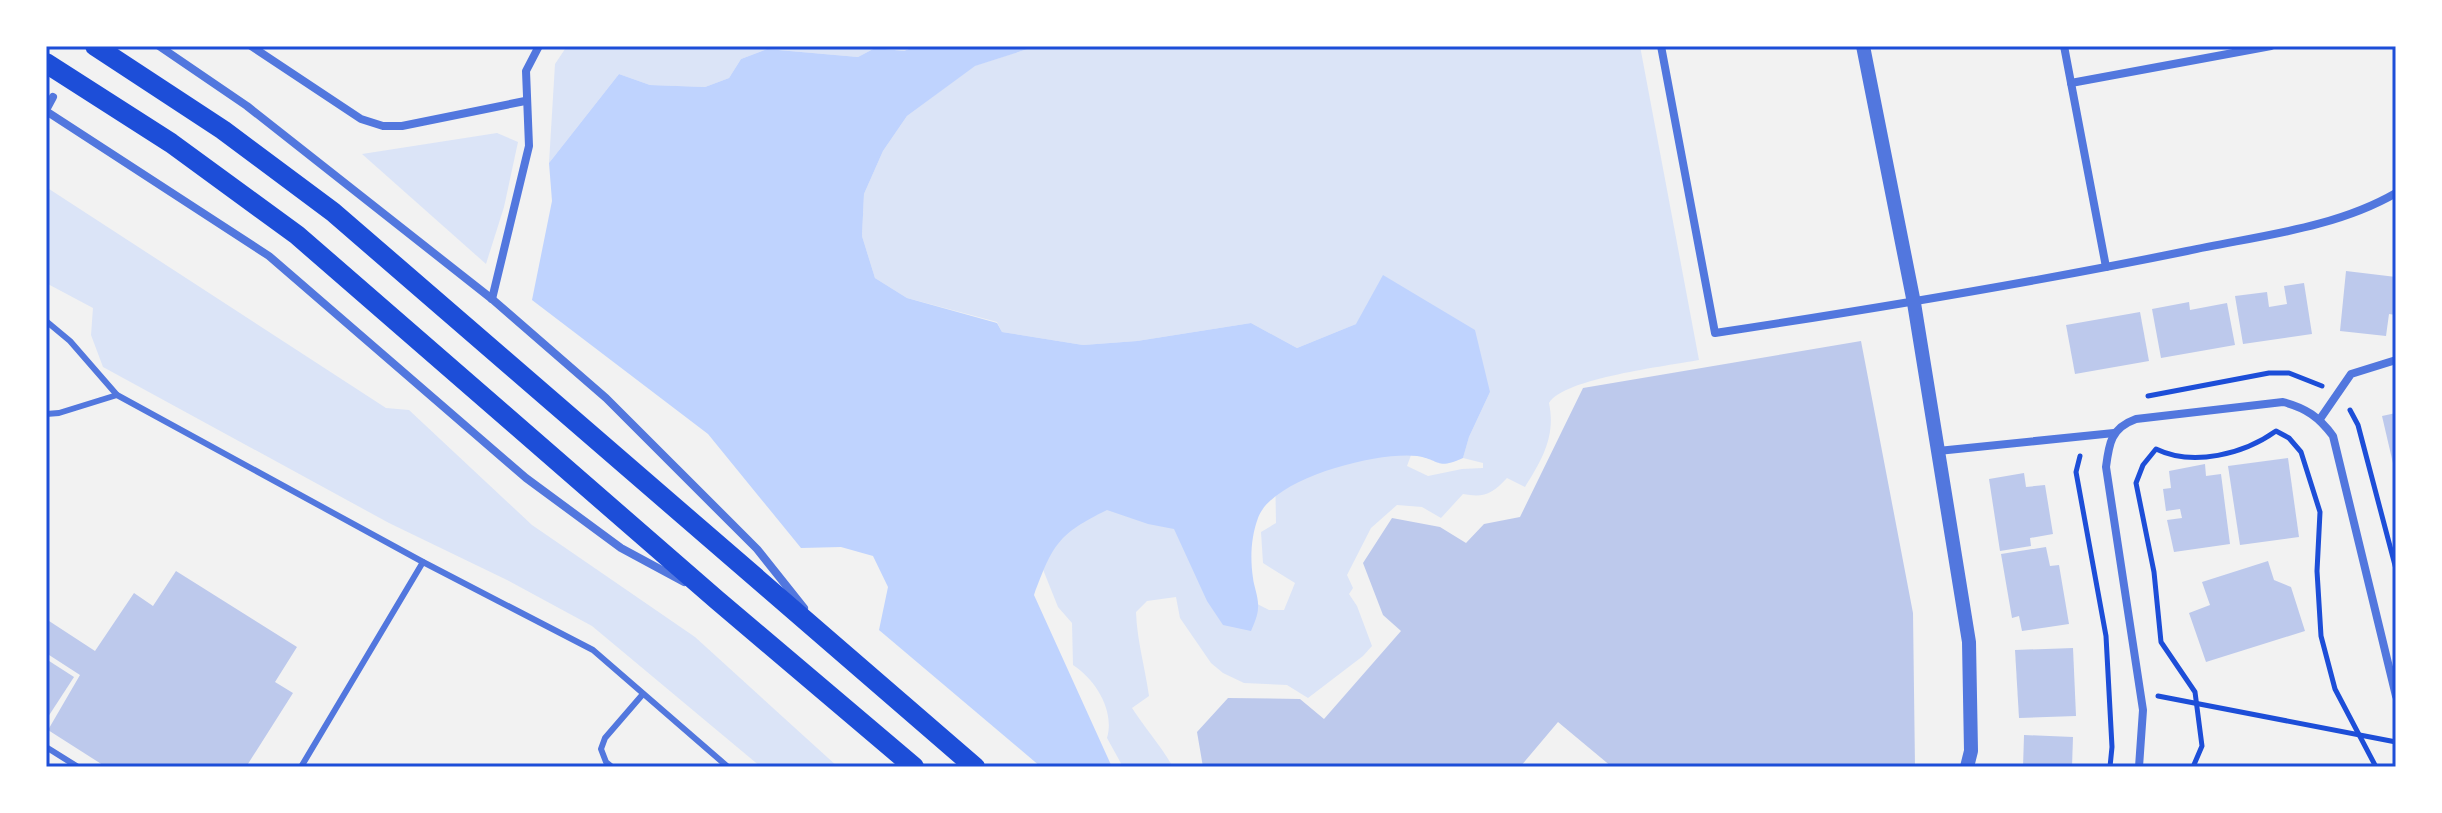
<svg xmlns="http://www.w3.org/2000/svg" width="2442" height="813" viewBox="0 0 2442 813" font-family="Arial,sans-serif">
	<rect width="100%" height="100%" fill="#f2f2f2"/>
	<g fill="#dbe4f7">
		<polygon points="567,46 916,46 904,51 875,48 858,57 767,49 741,59 729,78 705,87 650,85 619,74 549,163 555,64"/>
		<path d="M1037 46H1640L1699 360C1668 366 1564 378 1549 403 1556 436 1542 460 1525 487L1507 478C1492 494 1484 498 1463 494L1441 518 1422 507 1397 505 1371 528 1347 575 1353 588 1349 594 1357 606 1372 646 1363 656 1308 698 1287 685 1244 683 1223 673 1211 663 1180 618 1176 597 1147 601 1136 612C1137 641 1145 667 1149 696L1132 708C1145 728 1161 746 1173 767H1123L1107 738C1115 711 1096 680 1073 665L1072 623 1058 607 1038 557 1086 508 1159 495 1226 588 1269 610H1284L1295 583 1263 563 1261 532 1276 523 1275 467 1414 447 1407 466 1428 476 1462 469 1483 468V463L1463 458 1469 437 1490 392 1356 324 1297 348 1251 323 1137 341 1083 345 1002 332 997 322 907 298 875 278 862 236 864 194 883 151 907 116 974 66Z"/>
		<polygon points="497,133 518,142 504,207 486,264 362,154"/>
		<polygon points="46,187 386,408 409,410 532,525 695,637 838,767 761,767 592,626 507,580 389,523 103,367 91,335 93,308 46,283"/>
	</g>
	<path fill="#bfd3fe" d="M916 46H1037L975 66 907 116 883 151 864 194 862 236 875 278 907 298 997 323 1002 332 1083 345 1137 341 1251 323 1297 348 1356 324 1383 275 1475 330 1490 392 1469 437 1463 458C1436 470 1441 460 1417 456 1378 451 1272 478 1258 518 1251 537 1250 558 1253 578 1254 587 1259 598 1258 608 1258 615 1254 624 1251 631L1223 625 1207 601 1174 529 1148 524 1107 510C1058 534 1053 544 1034 595L1112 767H1041L879 630 888 587 873 556 841 547 801 548 708 434 532 300 552 201 549 163 619 74 650 85 705 87 729 78 741 59 767 49 858 57 875 48 904 51Z"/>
	<g fill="#bdc9ec">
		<polygon points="2346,271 2396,277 2396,315 2389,314 2386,336 2340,331"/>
		<polygon points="2304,283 2312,334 2243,344 2235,296 2267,292 2269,307 2287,304 2284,286"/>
		<polygon points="2189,302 2190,310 2227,303 2235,345 2161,358 2152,309"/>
		<polygon points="2140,312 2149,361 2075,374 2066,325"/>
		<polygon points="1861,341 1913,613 1915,767 1612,767 1558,722 1520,767 1203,767 1197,732 1228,698 1300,699 1324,719 1401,631 1383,615 1363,563 1392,518 1440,527 1466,543 1484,524 1520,517 1583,388"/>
		<polygon points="2396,413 2396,472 2395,472 2382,416"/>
		<polygon points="2288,458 2299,537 2240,545 2228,466"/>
		<polygon points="2205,464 2206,476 2221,474 2230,544 2174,552 2167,520 2182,518 2180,509 2166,511 2163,489 2171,488 2169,471"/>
		<polygon points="2024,473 2026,487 2045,485 2053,534 2030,538 2031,546 2000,551 1989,479"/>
		<polygon points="2046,547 2050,566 2059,565 2069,624 2022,631 2019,616 2012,618 2001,554"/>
		<polygon points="2268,561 2274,580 2291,587 2305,631 2206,662 2189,613 2210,605 2202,582"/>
		<polygon points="176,571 297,647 275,682 293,693 246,767 106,767 48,730 80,675 46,653 46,619 95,651 134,593 153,606"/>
		<polygon points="2073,648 2076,716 2019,718 2015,650"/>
		<polygon points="46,659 74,677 46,720"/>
		<polygon points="2024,735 2073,737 2072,767 2023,767"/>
	</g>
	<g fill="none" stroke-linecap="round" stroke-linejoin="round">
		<g stroke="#1d4ed8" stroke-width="5">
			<polyline points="2148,396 2269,373 2289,373 2322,386"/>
			<polyline points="2350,410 2358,425 2396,569"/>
			<polyline points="2080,456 2076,472 2106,636 2112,747 2110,767"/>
			<polyline points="2158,696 2396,742"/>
			<path d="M2193 767 2202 746 2195 692 2161 642 2154 572 2136 483 2143 465 2156 449C2193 467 2244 454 2276 431L2289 438 2301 452 2320 512 2317 571 2321 636 2335 689 2376 767"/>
		</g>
		<g stroke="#5277de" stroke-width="6">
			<polyline points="46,321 70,341 117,395 423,562 593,650 728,767"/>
			<polyline points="46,414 59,413 117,395"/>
			<polyline points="46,747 78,767"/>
			<polyline points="301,767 423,562"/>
			<polyline points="612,767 606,762 601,749 605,738 643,694"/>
		</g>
		<g stroke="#5277de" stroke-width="8">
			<polyline points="159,46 247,106 492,299 606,398 757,549 804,608"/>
			<polyline points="251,46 361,119 383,126 402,126 525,101"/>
			<path d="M1661 46 1715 333C1873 309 2030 283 2187 251 2256 236 2334 229 2396 193"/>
			<polyline points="2064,46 2106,267"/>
			<polyline points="2071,83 2271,46"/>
			<polyline points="46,110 53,97"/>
			<polyline points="46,111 269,256 526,478 621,548 684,582"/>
			<polyline points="492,299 529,146 526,71 539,46"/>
			<polyline points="2320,419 2351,374 2396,360"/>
			<polyline points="1938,451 2114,433"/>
			<path d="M2139 767 2143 710 2106 467C2109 443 2111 428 2136 419L2283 402C2306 408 2319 417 2333 436L2396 696"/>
		</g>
		<polyline stroke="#5277de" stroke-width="14" points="1863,46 1914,303 1969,642 1971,751 1967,767"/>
		<g stroke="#1d4ed8" stroke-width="20">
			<polyline points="95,46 223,130 333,212 975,767"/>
			<polyline points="46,63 171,143 297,235 717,600 914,767"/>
		</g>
	</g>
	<rect width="2442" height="813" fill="none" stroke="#ffffff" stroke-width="96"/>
	<rect x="48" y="48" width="2346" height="717" fill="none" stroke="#1d4ed8" stroke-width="3"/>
</svg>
